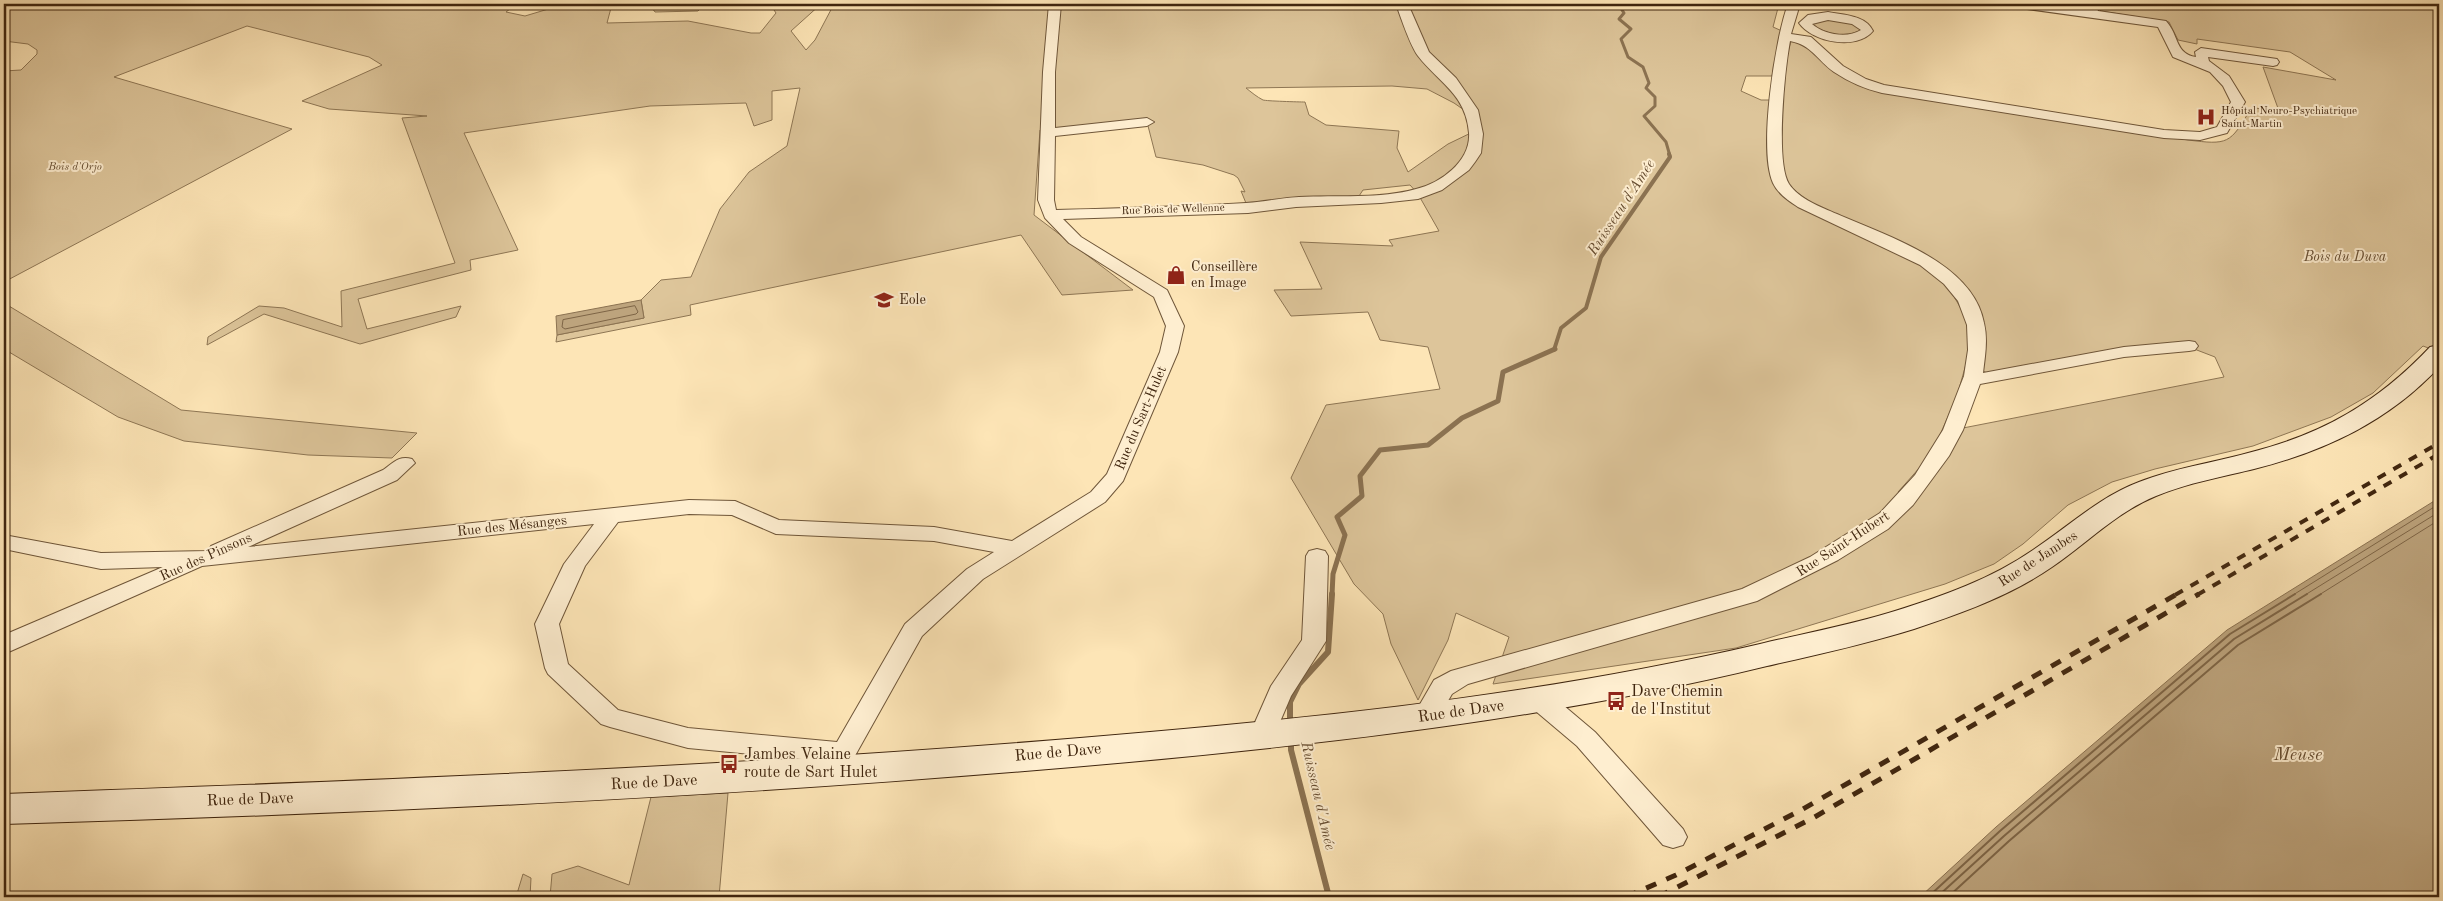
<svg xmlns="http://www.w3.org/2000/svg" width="2443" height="901" viewBox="0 0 2443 901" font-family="'Old Standard TT',serif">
	<rect width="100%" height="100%" fill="#fde5b6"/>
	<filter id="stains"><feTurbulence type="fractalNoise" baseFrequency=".004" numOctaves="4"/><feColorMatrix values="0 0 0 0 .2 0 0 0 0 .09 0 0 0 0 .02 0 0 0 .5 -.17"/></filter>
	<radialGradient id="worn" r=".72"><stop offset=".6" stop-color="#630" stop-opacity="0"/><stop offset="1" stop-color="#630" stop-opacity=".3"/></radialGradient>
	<g fill="#ddc59a" stroke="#8e7654" fill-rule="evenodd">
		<path d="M4 4H520L515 5 506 12 525 16 565 4H612L607 23 688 21 751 33H760L776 13 770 4H821L791 31 806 50 815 40 834 4H1413L1440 7 1437 4H1779L1773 27 1782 31 1772 76H1746L1741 91 1761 100H1771L1770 171 1774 183 1798 205 1914 258 1949 288 1967 319 1970 350 1957 396 1939 437 1921 466 1898 492 1963 428 2224 377 2215 357 2189 347 2175 346 2127 351 1989 374 1983 371C1987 314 1978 292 1930 259 1899 244 1798 207 1785 178 1778 163 1782 140 1782 124 1782 94 1782 70 1791 41H1800L1807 45 1831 67 1876 90 2188 140C2228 145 2230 144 2250 110L2255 108 2279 111 2263 67 2336 80 2290 52 2197 39V44L2178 40 2169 22 2101 11 2094 4H2439V58L2434 59 2439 62V352L2423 346 2373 393 2331 417 2253 446 2155 469 2112 482 2068 505 2023 544 1994 564 1945 584 1736 648 1493 684 1509 637 1456 613 1448 640 1418 700 1391 644 1383 614 1354 584 1291 478 1326 405 1440 389 1428 347 1380 340 1368 312 1291 316 1274 290 1322 289 1300 242 1393 246 1389 240 1439 231 1418 194 1410 185 1363 190 1357 199 1248 208 1241 191 1245 192 1238 178 1234 175 1203 165 1156 157 1147 122 1040 130 1034 215 1133 290 1062 295 1021 235 690 305 691 315 556 342 557 335 644 318 641 300 661 280 691 277 720 209 749 172 787 146 800 88 772 91V120L754 126 746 103 650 106 464 133 518 250 470 260 471 270 358 299 367 329 461 306 456 317 360 344 264 314 207 345 208 337 259 306 284 308 342 327 341 291 455 263 402 118 427 116 329 109 302 101 382 65 369 57 247 26 114 77 292 129 4 282V71L21 70 37 54V50L28 44 4 41ZM1392 86 1427 89 1454 103 1477 119V130L1448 144 1408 172 1397 148 1399 131 1326 125 1309 115 1305 102C1299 102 1266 101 1263 100 1257 97 1251 92 1246 88Z"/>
		<polygon points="623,4 750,4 703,6 698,11 655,12 652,8 627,8"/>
		<path d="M1822 18 1849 21 1863 30C1840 38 1833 35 1812 26L1813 21Z"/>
		<polygon points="4,303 181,410 417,433 392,458 308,455 184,441 118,417 4,349"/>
		<polygon points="728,793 719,897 550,897 552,874 578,866 629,885 651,797"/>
		<polygon points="523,874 531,878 530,897 516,897"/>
	</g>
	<g fill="#bda47d" stroke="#8b7251">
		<polygon points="641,300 644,318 557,335 556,316"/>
		<polygon points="2439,498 2439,897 1920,897 1996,827 2227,630"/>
	</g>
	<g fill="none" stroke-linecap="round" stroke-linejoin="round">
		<g stroke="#7e6546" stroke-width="1">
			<polygon points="635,306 638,312 636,314 565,329 562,327 563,320"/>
			<polyline points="2293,595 2439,504"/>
			<polyline points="2305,595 2439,512"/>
			<polyline points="2319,595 2439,520"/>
		</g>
		<g stroke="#7e6546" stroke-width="2">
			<polyline points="1928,897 2000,831 2230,634 2295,594"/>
			<polyline points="1937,897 2004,836 2234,639 2307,594"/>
			<polyline points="1948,897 2009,841 2238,645 2321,594"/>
		</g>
		<polyline stroke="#8b7251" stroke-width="3" points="1618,4 1624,13 1619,19 1631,29 1621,39 1628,57 1643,67 1649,83 1646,88 1655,97 1655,106 1644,116 1666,142 1670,156"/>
		<polyline stroke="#8b7251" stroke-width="4" points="1554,350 1561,328 1586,308 1601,257 1670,157 1669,154"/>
		<polyline stroke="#8b7251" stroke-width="5" points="1332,595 1333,574 1345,535 1337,517 1362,496 1360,476 1380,450 1428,445 1462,418 1498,401 1503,372 1555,349"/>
		<g stroke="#8b7251" stroke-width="6">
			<polyline points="1290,724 1290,702 1299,684 1328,652 1332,594"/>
			<polyline points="1291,740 1291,750 1329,897"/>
		</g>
		<g stroke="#6f5639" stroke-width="2">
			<g id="minor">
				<path d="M1049 4H1061L1055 72V128L1147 118 1154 122 1147 126 1055 136 1054 200 1056 210C1120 208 1183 207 1246 203 1264 202 1281 198 1299 197 1336 195 1381 199 1416 189 1441 183 1471 161 1469 133 1466 94 1439 83 1418 56 1410 45 1401 18 1396 4H1408L1429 52 1456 78 1478 110 1483 134 1481 153 1475 162 1469 170 1442 190 1418 199 1381 203 1296 207 1248 213 1063 219 1081 237 1167 290 1184 326 1178 352 1123 481 1105 502 983 579 922 636 842 779 833 782 824 779 820 772 826 761 688 748 610 727 601 724 548 674 545 668 535 624 564 564 594 524 202 566 4 654V635L163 567 101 569 4 549V535L101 553 208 551 211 546 383 470C393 463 399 455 412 459L415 463 397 480 248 547 689 500 735 501 779 520 934 527 1012 541 1091 492 1107 474 1160 352 1166 326 1154 297 1069 243 1045 218 1038 200 1043 72ZM689 514 732 515 776 534 934 541 994 552 967 569 905 624 837 742 688 728 618 710 568 664 559 624 585 566 618 522Z"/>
				<path d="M1788 4H1800L1791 34 1811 37 1843 66 1866 79 1884 85 2164 130 2200 132 2217 127 2231 102 2223 86 2210 72 2173 57 2158 27 2013 7 2007 4H2042L2086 9 2085 4H2095L2098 11 2166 21C2179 35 2175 54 2196 57L2195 52 2201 48 2277 59 2279 62 2277 65 2273 66 2208 57 2209 61 2229 76 2245 102 2227 133 2200 140 2164 138 1882 93C1865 89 1849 82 1834 72 1817 60 1812 45 1790 41 1785 68 1775 162 1789 184 1799 199 1821 207 1837 214 1886 236 1973 262 1984 323 1988 340 1985 356 1983 373L2124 347 2189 341 2195 342 2198 346 2195 350 2189 351 2124 357 1980 384 1963 430 1949 456 1913 505 1888 529 1838 560 1757 601 1468 684 1452 694 1434 725 1425 728 1416 725 1412 718 1434 680 1451 671 1742 589 1810 557 1880 513 1915 475 1943 430 1964 376 1968 350 1967 325 1958 301 1944 284 1920 265 1798 207C1789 201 1778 194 1773 183 1758 150 1775 39 1788 4Z"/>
				<path d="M1828 12C1843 15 1866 15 1873 31 1857 51 1812 42 1799 23L1808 15ZM1828 20 1852 24 1861 30C1847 39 1823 34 1812 24Z"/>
				<polygon points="1317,549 1325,551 1328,556 1326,641 1291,696 1271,743 1262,746 1253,743 1249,736 1271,686 1302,640 1306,556 1309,551"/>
				<polygon points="1541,692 1550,694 1595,732 1683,829 1687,837 1683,845 1673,848 1663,845 1577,746 1532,708 1529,701 1532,694"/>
			</g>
		</g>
		<g stroke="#40260f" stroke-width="2">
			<path id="secondary" d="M2439 345V367C2389 421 2325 451 2254 469 2221 477 2188 483 2156 496 2117 512 2087 543 2052 567 2010 596 1962 613 1914 629 1866 644 1816 655 1767 666 1557 717 1344 742 1129 762 755 796 379 813 4 824V794C386 780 768 766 1150 732 1355 714 1559 691 1760 644 1805 633 1851 625 1895 611 1943 596 1991 579 2033 550 2068 527 2099 497 2139 482 2174 468 2212 463 2248 453 2323 434 2377 403 2430 347Z"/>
		</g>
		<use href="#minor" fill="#feeed0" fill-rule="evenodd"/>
		<use href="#secondary" fill="#feeed0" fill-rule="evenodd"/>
		<g stroke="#40260f" stroke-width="4" stroke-dasharray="9 9" stroke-linecap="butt">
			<polyline points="2175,595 2439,443"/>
			<polyline points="2197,595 2439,454"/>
		</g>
		<g stroke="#40260f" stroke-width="5" stroke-dasharray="11 11" stroke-linecap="butt">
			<polyline points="1626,897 1676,875 1803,809 2177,594"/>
			<polyline points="1658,897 1813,818 2199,594"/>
		</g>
	</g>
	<defs>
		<g id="hospital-bare" transform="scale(1.5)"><path d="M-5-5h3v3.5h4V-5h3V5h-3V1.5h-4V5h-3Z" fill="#8f2418" stroke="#feeed0" stroke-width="2.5" paint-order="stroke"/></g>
		<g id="shop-bare" transform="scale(1.5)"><path d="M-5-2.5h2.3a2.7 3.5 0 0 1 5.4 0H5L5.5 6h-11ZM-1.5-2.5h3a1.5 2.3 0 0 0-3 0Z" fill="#8f2418" stroke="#feeed0" stroke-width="2.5" paint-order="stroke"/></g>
		<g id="school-bare" transform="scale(1.5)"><path d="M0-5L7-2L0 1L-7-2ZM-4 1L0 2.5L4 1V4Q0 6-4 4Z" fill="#8f2418" stroke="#feeed0" stroke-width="2.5" paint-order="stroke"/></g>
		<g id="bus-bare" transform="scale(1.5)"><path d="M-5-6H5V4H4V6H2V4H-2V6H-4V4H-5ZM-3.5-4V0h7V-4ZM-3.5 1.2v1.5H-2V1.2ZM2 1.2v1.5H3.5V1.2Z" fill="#8f2418" stroke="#feeed0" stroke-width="2.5" paint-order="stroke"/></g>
	</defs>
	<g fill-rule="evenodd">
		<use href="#hospital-bare" x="2206" y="117"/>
		<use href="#shop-bare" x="1176" y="275"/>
		<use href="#school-bare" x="884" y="300"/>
		<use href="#bus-bare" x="1616" y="701"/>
		<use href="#bus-bare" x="729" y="764"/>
	</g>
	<g text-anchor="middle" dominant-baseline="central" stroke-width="4" stroke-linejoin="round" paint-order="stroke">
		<g font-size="11" fill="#40260f" stroke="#feeed0" text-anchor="start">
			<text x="2221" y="111">Hôpital Neuro-Psychiatrique<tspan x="2221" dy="13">Saint-Martin</tspan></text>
		</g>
		<g font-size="11" font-style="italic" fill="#674e32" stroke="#feeed0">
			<text x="75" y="167">Bois d'Orjo</text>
		</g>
		<g font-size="11" fill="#40260f" stroke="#feeed0">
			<text transform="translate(1173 210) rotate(-2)">Rue Bois de Wellenne</text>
		</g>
		<g font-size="14" font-style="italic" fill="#674e32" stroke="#feeed0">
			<text x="2345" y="257">Bois du Duva</text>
		</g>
		<g font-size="14" fill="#40260f" stroke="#feeed0" text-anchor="start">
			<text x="1191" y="267">Conseillère<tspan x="1191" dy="16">en Image</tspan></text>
			<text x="899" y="300">Eole</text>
		</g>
		<g font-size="14" fill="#40260f" stroke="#feeed0">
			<text transform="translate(1141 418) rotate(-67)">Rue du Sart-Hulet</text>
			<text transform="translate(512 526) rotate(-6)">Rue des Mésanges</text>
			<text transform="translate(1843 544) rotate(-33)">Rue Saint-Hubert</text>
			<text transform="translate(206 557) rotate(-24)">Rue des Pinsons</text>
			<text transform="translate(2038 559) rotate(-33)">Rue de Jambes</text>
		</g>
		<g font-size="15" font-style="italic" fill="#664c30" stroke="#feeed0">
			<text transform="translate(1622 208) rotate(-57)">Ruisseau d'Amée</text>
			<text transform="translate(1317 796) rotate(77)">Ruisseau d'Amée</text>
		</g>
		<g font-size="16" fill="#40260f" stroke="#feeed0" text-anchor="start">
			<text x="1631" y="692">Dave Chemin<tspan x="1631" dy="18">de l'Institut</tspan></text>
			<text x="744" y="755">Jambes Velaine<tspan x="744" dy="18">route de Sart Hulet</tspan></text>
		</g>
		<g font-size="16" fill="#40260f" stroke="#feeed0">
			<text transform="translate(1461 712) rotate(-8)">Rue de Dave</text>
			<text transform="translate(1058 753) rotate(-5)">Rue de Dave</text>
			<text transform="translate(654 783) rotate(-3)">Rue de Dave</text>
			<text transform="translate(250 800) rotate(-2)">Rue de Dave</text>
		</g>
		<g font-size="18" font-style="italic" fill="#664c30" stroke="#feeed0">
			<text x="2298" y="755">Meuse</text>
		</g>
	</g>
	<rect width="2443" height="901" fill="none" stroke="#fde5b6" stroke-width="20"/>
	<rect x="5" y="5" width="2433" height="891" fill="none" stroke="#40260f" stroke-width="2.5"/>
	<rect x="10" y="10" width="2423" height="881" fill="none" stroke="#40260f"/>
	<rect width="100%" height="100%" filter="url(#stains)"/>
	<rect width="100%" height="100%" fill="url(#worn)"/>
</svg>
